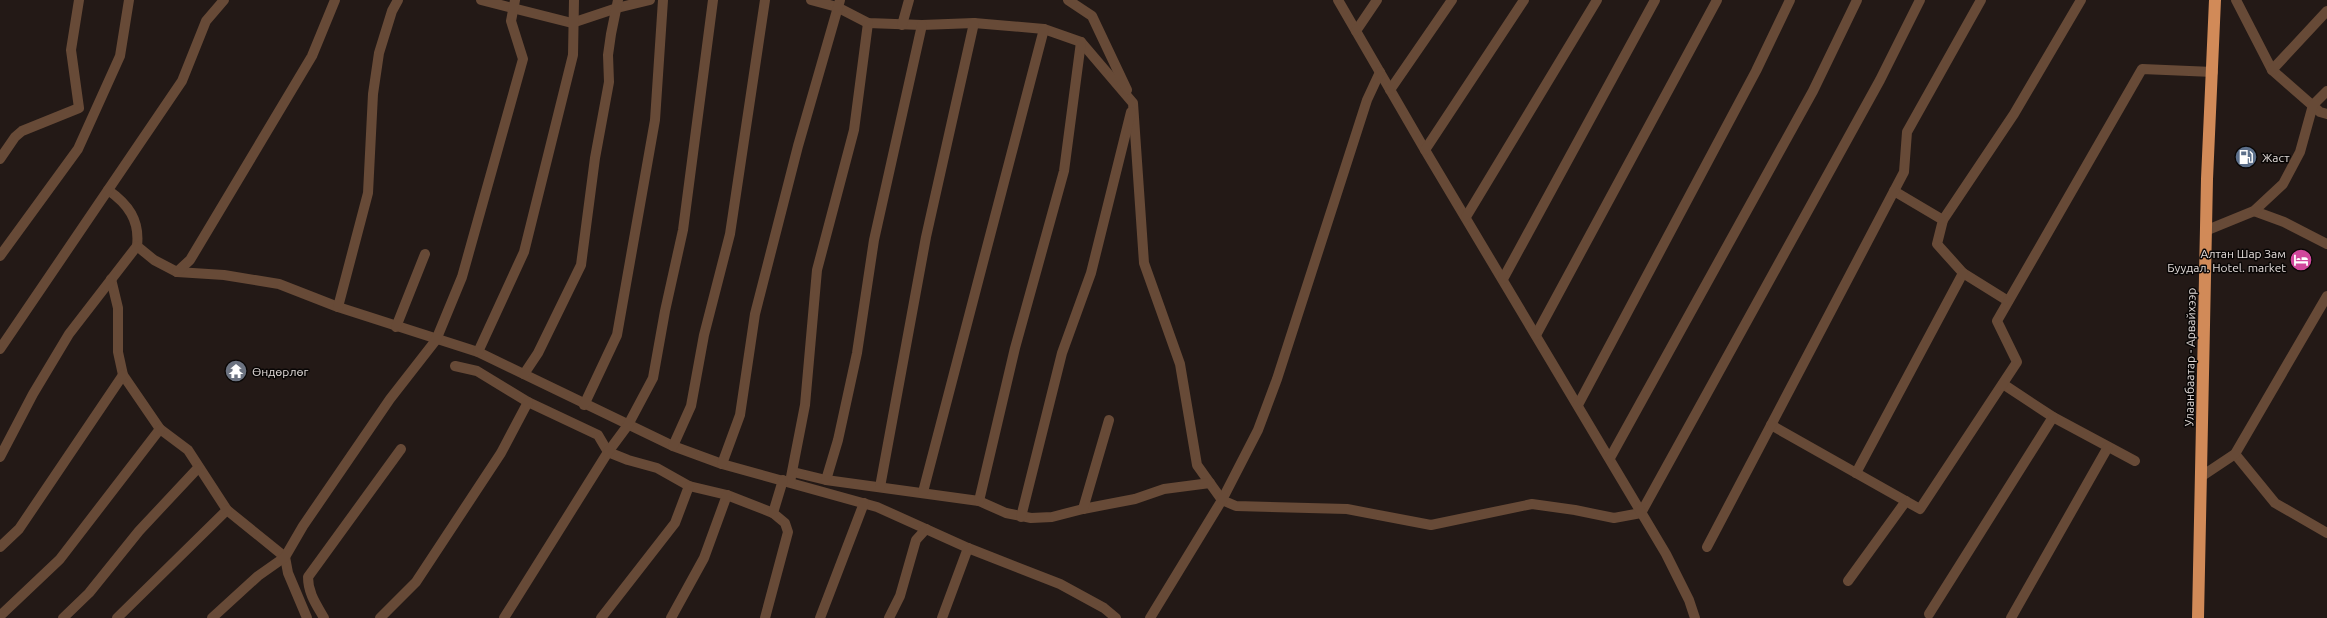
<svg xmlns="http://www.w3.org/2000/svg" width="2327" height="618" viewBox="0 0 2327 618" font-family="Ubuntu,sans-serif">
	<rect width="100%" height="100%" fill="#231916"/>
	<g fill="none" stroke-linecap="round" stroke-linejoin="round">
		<g stroke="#674a37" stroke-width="10">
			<polyline points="481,0 572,23 617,8 650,0"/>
			<polyline points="811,0 837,7 868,23 922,25 974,23 1044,29 1081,42 1133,103 1144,263 1180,364 1197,465 1222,500 1236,506 1347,509 1431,525 1532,504 1575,510 1614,518 1641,513 1880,80 1920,0"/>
			<polyline points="1068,0 1092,16 1127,90"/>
			<polyline points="1338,0 1425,150 1666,554 1689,600 1695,618"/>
			<polyline points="2236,0 2272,70 2320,112 2327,114"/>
			<polyline points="902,25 909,0"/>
			<polyline points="1356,31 1377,0"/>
			<polyline points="2272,70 2327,11"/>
			<polyline points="1390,90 1452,0"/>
			<polyline points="1425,150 1524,0"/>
			<polyline points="0,159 15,137 22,131 79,108 71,50 79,0"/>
			<path d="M108 190C128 204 140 220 137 246L154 260 177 272 224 275 279 284 338 307 478 352 673 446 722 464 877 507 968 548 1060 584 1104 608 1116 618"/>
			<polyline points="1894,191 1943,220 1937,244 1963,273 2008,301"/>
			<polyline points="2254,211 2284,222 2327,244"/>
			<polyline points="1466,217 1597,0"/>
			<polyline points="1943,220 2014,114 2081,0"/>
			<polyline points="2205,231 2254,211 2283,184 2300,152 2313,105 2327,91"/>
			<polyline points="0,256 78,149 120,56 129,0"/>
			<polyline points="177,272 190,260 312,56 335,0"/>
			<polyline points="111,279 118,308 118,352 123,375 160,429 188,450 227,510 285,557 288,573 307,618"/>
			<polyline points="1503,279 1655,0"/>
			<polyline points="338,307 368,193 373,94 379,53 392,11 398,0"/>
			<polyline points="396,327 425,254"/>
			<polyline points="1536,335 1717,0"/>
			<polyline points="0,349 182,81 206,21 224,0"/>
			<polyline points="478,352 524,252 573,55 574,0"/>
			<polyline points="455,366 477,371 528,402 598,435 608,452 628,460 657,468 689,486 727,495 773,513"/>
			<polyline points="524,374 538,353 581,265 595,158 609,82 608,55 611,34 618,0"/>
			<polyline points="2003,384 2053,417 2135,461"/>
			<polyline points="584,405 617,335 655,120 663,0"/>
			<polyline points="1578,405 1756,71 1790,0"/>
			<polyline points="1771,425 1920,509 2017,362 1997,321 2142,69 2213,72"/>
			<polyline points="673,446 691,406 704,335 730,234 765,0"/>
			<polyline points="2235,454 2275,503 2327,533"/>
			<polyline points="0,457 33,394 69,334 137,246"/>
			<polyline points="1610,458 1813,91 1857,0"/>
			<polyline points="722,464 740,415 755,314 798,146 840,0"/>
			<polyline points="793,472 826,480 979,501 1006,513 1031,518 1052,517 1083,509 1135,499 1164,489 1210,483"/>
			<polyline points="1856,473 1963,273"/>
			<polyline points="2202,476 2235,454 2327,296"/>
			<polyline points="826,480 838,440 857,353 874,240 922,25"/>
			<polyline points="790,482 805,405 817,270 854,130 868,23"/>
			<polyline points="880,487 926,237 974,23"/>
			<polyline points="923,492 1044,29"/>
			<polyline points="979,501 1015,348 1064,171 1081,42"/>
			<polyline points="1083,509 1109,420"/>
			<polyline points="1021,517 1062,353 1091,273 1131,112"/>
			<polyline points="0,547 19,529 123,375"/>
			<polyline points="1707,547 1904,172 1907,132 1981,0"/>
			<polyline points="1848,581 1906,501"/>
			<polyline points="1929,614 2053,417"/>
			<polyline points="0,616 60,559 160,429"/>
			<polyline points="63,618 89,593 139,531 198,468"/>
			<polyline points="117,618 227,510"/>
			<polyline points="212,618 258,576 285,557 303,526 390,399 436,340 462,277 523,59 511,21 515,0"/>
			<path d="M324 618C316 604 308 593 308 577L401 449"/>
			<polyline points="380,618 416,582 501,453 528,402"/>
			<polyline points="504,618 608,452 628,425 653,378 665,311 683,230 713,0"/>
			<polyline points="601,618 675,523 689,486"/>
			<polyline points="671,618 704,558 727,495"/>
			<polyline points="765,618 788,532 785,523 773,513 783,480"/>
			<polyline points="820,618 864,503"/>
			<polyline points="889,618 900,596 916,540 926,529"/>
			<polyline points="942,618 968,548"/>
			<polyline points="1150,618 1222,500 1258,430 1277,379 1367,100 1380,72"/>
			<polyline points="2011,618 2108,447"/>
		</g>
		<polyline stroke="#d18a58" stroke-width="12" points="2198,618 2207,179 2215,0"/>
	</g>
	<defs>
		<g id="fuel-disc" transform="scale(1.15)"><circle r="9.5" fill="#5c6f8a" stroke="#090605"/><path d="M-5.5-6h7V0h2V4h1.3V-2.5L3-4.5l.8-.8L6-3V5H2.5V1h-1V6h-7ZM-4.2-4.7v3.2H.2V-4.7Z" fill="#fff"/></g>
		<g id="hotel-disc" transform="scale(1.15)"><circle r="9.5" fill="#d1479c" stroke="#090605"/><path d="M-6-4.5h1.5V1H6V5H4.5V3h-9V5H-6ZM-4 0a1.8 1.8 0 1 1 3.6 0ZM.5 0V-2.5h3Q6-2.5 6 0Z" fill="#fff"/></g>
		<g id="temple-disc" transform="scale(1.15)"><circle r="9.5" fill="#6b7280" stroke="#090605"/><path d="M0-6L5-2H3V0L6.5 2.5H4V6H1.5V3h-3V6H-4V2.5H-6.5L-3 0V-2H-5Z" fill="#fff"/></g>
	</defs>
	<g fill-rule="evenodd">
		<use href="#fuel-disc" x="2246" y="157"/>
		<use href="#hotel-disc" x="2301" y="260"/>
		<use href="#temple-disc" x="236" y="371"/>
	</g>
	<g text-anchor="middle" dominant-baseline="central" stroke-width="3" stroke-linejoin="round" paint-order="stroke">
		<g font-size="12" fill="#e2dbd9" stroke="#090605" text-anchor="start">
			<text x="2262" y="157">Жаст</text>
			<text x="2286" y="253" text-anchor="end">Алтан Шар Зам<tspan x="2286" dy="14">Буудал. Hotel. market</tspan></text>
			<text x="252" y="371">Өндөрлөг</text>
		</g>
		<g font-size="12" fill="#e2dbd9" stroke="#090605">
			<text transform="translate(2190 357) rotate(-89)">Улаанбаатар - Арвайхээр</text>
		</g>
	</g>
</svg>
